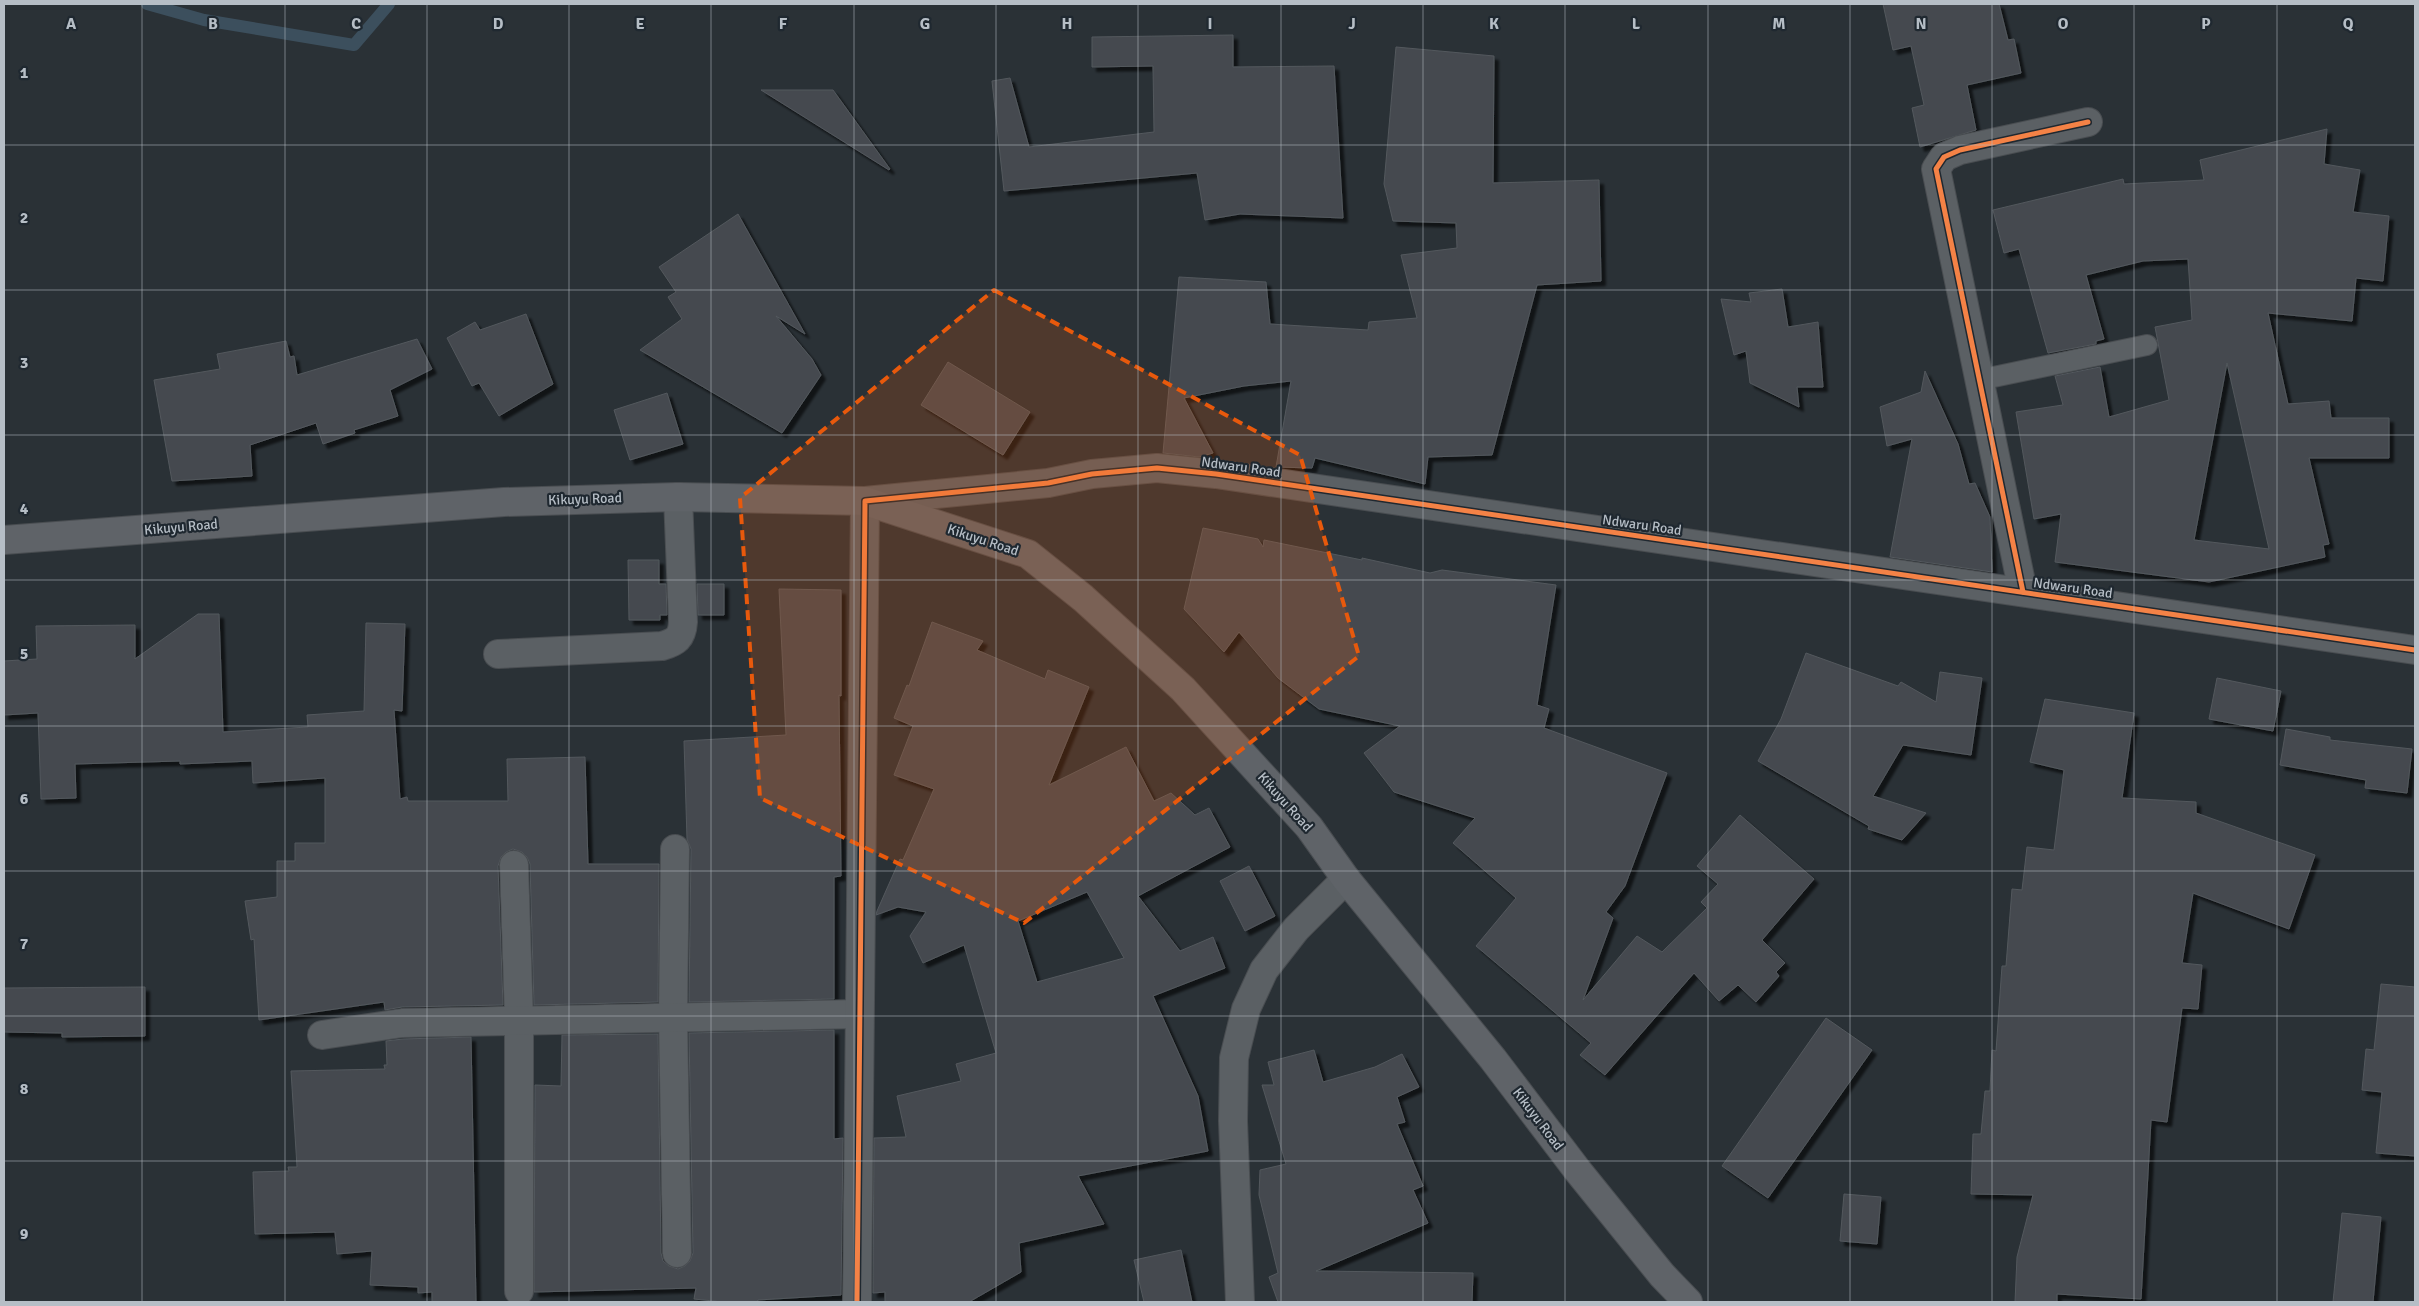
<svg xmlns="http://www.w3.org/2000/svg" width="2419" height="1306" viewBox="0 0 2419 1306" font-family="Signika,sans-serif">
	<defs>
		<filter id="shadow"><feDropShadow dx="4.5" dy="4.5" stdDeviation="1" flood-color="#0009"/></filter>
	</defs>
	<rect width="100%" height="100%" fill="#2a3136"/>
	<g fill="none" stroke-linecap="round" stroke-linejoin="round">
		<polyline stroke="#3c4f5d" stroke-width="12" points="147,4 204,20 354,45 389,4"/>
	</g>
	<g fill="#454a4f" stroke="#53585d" fill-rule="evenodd" filter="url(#shadow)">
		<polygon points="1883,4 1999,4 2008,40 2014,39 2021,73 1967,85 1976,130 1920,147 1912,108 1924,105 1911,46 1893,50"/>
		<polygon points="1233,35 1233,67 1334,66 1343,218 1240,214 1205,220 1197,173 1004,191 992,81 1010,78 1029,147 1154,132 1153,66 1092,67 1092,37"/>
		<polygon points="1396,47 1494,56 1493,183 1599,180 1601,281 1537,285 1492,455 1428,457 1425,484 1315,458 1312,468 1276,467 1291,381 1244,386 1184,398 1213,453 1199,457 1163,453 1179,277 1266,282 1270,324 1368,330 1369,322 1417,318 1401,255 1457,248 1456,223 1393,221 1384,184"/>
		<polygon points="761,90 833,90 890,169 889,170"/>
		<path d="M2327 129 2324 164 2360 170 2353 212 2389 216 2383 281 2356 278 2352 321 2268 313 2288 404 2329 401 2331 418H2389V458H2309L2329 544 2323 545 2325 557 2209 582 2055 562 2061 514 2034 519 2016 412 2063 405 2055 376 2100 367 2109 417 2169 400 2155 327 2192 320 2188 259 2143 261 2086 275 2104 339 2096 341V344L2048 353 2019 249 2004 253 1993 210 2123 179 2124 184 2204 180 2200 160ZM2227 363 2269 549 2194 540Z"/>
		<polygon points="738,214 805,334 776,316 812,359 821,375 782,433 640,350 682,319 668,297 676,292 659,267"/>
		<polygon points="1782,289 1788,327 1818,322 1823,387 1797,387 1799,407 1750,383 1746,351 1734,355 1721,299 1751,302 1749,293"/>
		<polygon points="526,314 553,384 499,416 479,383 472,386 447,338 475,322 480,330"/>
		<polygon points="417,339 432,369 390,390 398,416 354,430 355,433 323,444 316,423 250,445 252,476 172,481 154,380 220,369 217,354 286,341 290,357 294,356 297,375"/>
		<polygon points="948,362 1030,412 1003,455 921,405"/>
		<polygon points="1925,371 1958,444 1969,484 1975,483 1990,517 1992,572 1890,557 1912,439 1887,446 1880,407 1921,392"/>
		<polygon points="667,393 683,444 630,460 614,410"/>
		<polygon points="1203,528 1258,539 1263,547 1264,540 1362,560 1362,558 1430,573 1442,570 1556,585 1537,705 1549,709 1544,728 1667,773 1625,886 1606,912 1613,918 1583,1000 1637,936 1662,952 1707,908 1701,902 1718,884 1697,866 1740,815 1814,879 1762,940 1785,963 1776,972 1779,976 1756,1002 1738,985 1719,1001 1694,973 1605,1075 1580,1055 1591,1043 1476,946 1516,898 1453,843 1475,818 1394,792 1364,753 1400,726 1319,709 1278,678 1239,632 1224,652 1184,609"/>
		<polygon points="628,560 659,560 659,584 666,584 667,615 660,615 660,620 629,620"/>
		<polygon points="697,584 724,584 724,615 698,615"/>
		<polygon points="779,589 841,590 841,696 839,695 841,876 834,877 834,999 689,1002 691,849 687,839 684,741 786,735"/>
		<polygon points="198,614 219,614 223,732 308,727 307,715 364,711 366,623 405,624 402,711 394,710 400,799 407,797 408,801 508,801 507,759 585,757 588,864 659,864 658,1002 534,1005 530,864 527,857 522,852 513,849 506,852 501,857 498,866 503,1005 402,1007 385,1010 384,1002 259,1020 254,939 251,940 245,901 277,897 277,861 295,861 295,843 325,843 325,778 253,783 252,761 180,764 180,761 75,764 76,798 41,799 38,713 4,715 4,661 37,659 36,626 135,625 135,659"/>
		<path d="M932 622 983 641 977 650 1045 679 1048 670 1089 687 1049 785 1126 747 1154 801 1171 793 1195 815 1209 808 1230 847 1138 896 1180 951 1213 937 1225 968 1153 996 1198 1096 1208 1151 1078 1176 1104 1224 1019 1243 1021 1272 969 1302H885V1292L873 1293 874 1138 906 1137 897 1096 961 1081 956 1064 996 1053 964 945 923 963 910 936 926 912 898 907 876 915 877 911 900 859 903 860 934 789 894 775 913 726 894 718 907 685 909 686ZM1087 892 1124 958 1037 982 1018 921Z"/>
		<polygon points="1806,653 1898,686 1901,682 1936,702 1940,672 1982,678 1971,755 1903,745 1873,796 1926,813 1902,840 1868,829 1869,826 1758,761 1781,719"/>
		<polygon points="2217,678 2281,691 2273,731 2209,719"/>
		<polygon points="2045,699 2134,713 2122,798 2196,802 2196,813 2315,855 2289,929 2193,893 2182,963 2202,965 2198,1009 2182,1008 2167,1122 2151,1120 2141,1299 2057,1294 2057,1302 2015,1302 2017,1257 2033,1195 1971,1194 1973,1134 1981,1134 1985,1091 1990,1091 1992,1050 1996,1051 2002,966 2006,966 2012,889 2022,890 2027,847 2054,850 2064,770 2030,762"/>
		<polygon points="2286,729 2330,737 2330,740 2412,749 2407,793 2365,788 2366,780 2280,765"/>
		<polygon points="1249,866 1275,916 1245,931 1220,881"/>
		<polygon points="2381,984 2415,987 2415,1156 2376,1153 2382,1092 2362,1090 2366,1049 2374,1050"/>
		<polygon points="145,987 145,1036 62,1037 62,1033 4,1032 4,988"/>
		<polygon points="1826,1018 1872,1050 1768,1198 1722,1166"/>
		<polygon points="834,1030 834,1139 843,1138 841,1295 758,1300 757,1302 723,1302 694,1299 696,1288 534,1292 535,1085 561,1086 562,1035 658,1034 661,1253 663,1261 669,1266 678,1269 685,1266 690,1261 693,1253 689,1033"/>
		<polygon points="471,1037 476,1302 432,1302 432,1292 418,1293 418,1287 370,1285 372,1251 337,1254 335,1232 255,1234 253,1172 289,1171 288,1167 297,1167 291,1071 385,1069 384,1065 387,1065 386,1041 403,1039"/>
		<polygon points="1314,1050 1323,1082 1375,1067 1402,1054 1419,1087 1397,1097 1405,1122 1397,1124 1423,1186 1413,1190 1428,1223 1316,1271 1473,1273 1472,1302 1278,1302 1269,1277 1278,1273 1259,1195 1260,1170 1286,1164 1262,1085 1274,1085 1268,1062"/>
		<polygon points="1844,1194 1881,1197 1877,1244 1840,1241"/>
		<polygon points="2342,1213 2381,1217 2373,1302 2333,1302"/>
		<polygon points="1181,1250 1192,1302 1144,1302 1134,1260"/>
	</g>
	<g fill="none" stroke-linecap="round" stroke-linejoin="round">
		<g stroke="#494d51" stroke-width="22">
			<polyline id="service" points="1979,380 2147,345"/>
		</g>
		<g stroke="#494d51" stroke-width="30">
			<g id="minor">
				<polyline points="2023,592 1936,169 1944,157 1960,150 2088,122"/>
				<path d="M498 654 662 646C676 642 682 638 683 622L678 497"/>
				<polyline points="675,849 673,1016 677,1253"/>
				<polyline points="514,865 519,1020 519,1291"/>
				<polyline points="322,1035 402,1023 859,1014"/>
				<polyline points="857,1302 865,501 1048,483 1092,474 1157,468 1216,474 2415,650"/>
				<polyline points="1240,1302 1233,1121 1234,1058 1246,1009 1264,970 1296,929 1346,879"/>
			</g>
		</g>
		<g stroke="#494d51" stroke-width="30">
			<polyline id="secondary" points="4,540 504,502 678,497 865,501 1028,554 1083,598 1183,689 1309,827 1346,879 1493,1059 1578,1171 1662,1275 1688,1302"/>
		</g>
		<use href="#service" stroke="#5b6064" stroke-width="20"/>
		<use href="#minor" stroke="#5b6064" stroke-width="28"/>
		<use href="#secondary" stroke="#5f6368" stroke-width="28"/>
		<g stroke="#1f2830" stroke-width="8">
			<g id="cycleway">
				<polyline points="2023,592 1936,169 1944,157 1960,150 2088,122"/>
				<polyline points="857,1302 865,501 1048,483 1092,474 1157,468 1216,474 2415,650"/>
			</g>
		</g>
		<use href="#cycleway" stroke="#f48246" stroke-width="5"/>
	</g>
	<path fill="#e8590c" fill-opacity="0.2" stroke="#e8590c" stroke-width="4" stroke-dasharray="10 6" stroke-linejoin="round" d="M994 290 1300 455 1359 656 1024 923 760 798 740 498Z"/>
	<path fill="none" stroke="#b6bec6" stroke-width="1" stroke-opacity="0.55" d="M142 4V1302M285 4V1302M427 4V1302M569 4V1302M711 4V1302M854 4V1302M996 4V1302M1138 4V1302M1281 4V1302M1423 4V1302M1565 4V1302M1708 4V1302M1850 4V1302M1992 4V1302M2134 4V1302M2277 4V1302M4 145H2415M4 290H2415M4 435H2415M4 580H2415M4 726H2415M4 871H2415M4 1016H2415M4 1161H2415"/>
	<g text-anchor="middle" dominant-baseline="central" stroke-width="4.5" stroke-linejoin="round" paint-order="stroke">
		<g font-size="14" fill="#b6bec6" stroke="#1f2830">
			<text transform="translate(1241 467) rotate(8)">Ndwaru Road</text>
			<text transform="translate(585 499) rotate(-2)">Kikuyu Road</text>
			<text transform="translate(1642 525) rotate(8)">Ndwaru Road</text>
			<text transform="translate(181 527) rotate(-5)">Kikuyu Road</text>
			<text transform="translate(983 540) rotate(18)">Kikuyu Road</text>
			<text transform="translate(2073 588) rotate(8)">Ndwaru Road</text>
			<text transform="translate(1285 802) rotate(48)">Kikuyu Road</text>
			<text transform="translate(1538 1119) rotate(53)">Kikuyu Road</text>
		</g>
	</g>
	<g font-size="16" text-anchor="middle" font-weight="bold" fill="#b6bec6" stroke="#1f2830" stroke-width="4.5" stroke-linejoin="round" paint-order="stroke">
		<text x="71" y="29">A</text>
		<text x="213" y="29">B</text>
		<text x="356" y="29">C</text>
		<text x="498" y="29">D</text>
		<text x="640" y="29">E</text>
		<text x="783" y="29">F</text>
		<text x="925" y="29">G</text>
		<text x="1067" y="29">H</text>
		<text x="1210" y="29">I</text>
		<text x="1352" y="29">J</text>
		<text x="1494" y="29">K</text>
		<text x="1636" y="29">L</text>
		<text x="1779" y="29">M</text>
		<text x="1921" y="29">N</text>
		<text x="2063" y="29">O</text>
		<text x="2206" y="29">P</text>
		<text x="2348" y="29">Q</text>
		<text x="24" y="78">1</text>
		<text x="24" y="223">2</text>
		<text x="24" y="368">3</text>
		<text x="24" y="514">4</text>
		<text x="24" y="659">5</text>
		<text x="24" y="804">6</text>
		<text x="24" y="949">7</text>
		<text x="24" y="1094">8</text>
		<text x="24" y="1239">9</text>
	</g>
	<rect width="2419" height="1306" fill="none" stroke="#b6bec6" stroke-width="10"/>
</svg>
